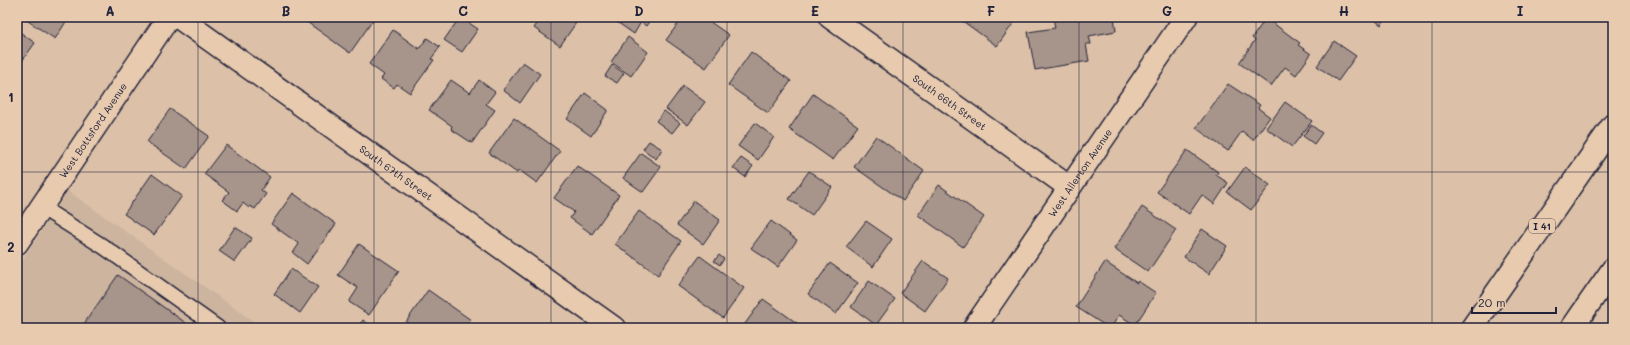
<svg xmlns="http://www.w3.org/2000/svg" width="1630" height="345" viewBox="0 0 1630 345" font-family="Mali,sans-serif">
	<rect width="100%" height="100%" fill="#dcc1a8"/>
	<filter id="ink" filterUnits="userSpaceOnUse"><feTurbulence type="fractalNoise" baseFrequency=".025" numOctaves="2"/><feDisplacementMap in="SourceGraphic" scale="8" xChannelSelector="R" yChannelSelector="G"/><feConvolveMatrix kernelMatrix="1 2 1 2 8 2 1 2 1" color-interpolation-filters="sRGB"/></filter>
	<g filter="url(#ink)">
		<polygon fill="#ccb49f" points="68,191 263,328 17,328 17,268"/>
		<g fill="#a7948a" stroke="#22223b">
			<polygon points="22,17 69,17 55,39"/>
			<polygon points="307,17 368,17 373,20 350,53 304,20"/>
			<polygon points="460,17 478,29 462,52 444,40"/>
			<polygon points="542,17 574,17 578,20 560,46 534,28"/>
			<polygon points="616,17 652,17 646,26 641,22 634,34 614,20"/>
			<polygon points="683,17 703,17 729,35 706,68 666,40"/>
			<polygon points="957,17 1018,17 997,46"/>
			<polygon points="1053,17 1114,17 1116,31 1089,36 1091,44 1086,44 1089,61 1035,70 1028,32 1055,28"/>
			<polygon points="1371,17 1387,17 1381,25"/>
			<polygon points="1266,18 1300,43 1298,45 1311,54 1296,75 1285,67 1271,86 1239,63 1255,40 1252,38"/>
			<polygon points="17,30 35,43 17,68"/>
			<polygon points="393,30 419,49 427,38 440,47 431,59 434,60 410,93 397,84 394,88 381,79 384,75 369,64"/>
			<polygon points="628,37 648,52 631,76 611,62"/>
			<polygon points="1334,41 1356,56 1338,81 1317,66"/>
			<polygon points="751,52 791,81 768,113 728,85"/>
			<polygon points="523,62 540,74 520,103 503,90"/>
			<polygon points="612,65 624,73 617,83 605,76"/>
			<polygon points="451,80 470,93 479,80 495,92 486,104 495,110 472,143 451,129 452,126 429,110"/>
			<polygon points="1228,84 1260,105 1258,108 1270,117 1253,140 1242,131 1228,151 1196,128"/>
			<polygon points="683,86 705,102 688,125 666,109"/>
			<polygon points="585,93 608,110 591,136 567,119"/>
			<polygon points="813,94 858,126 833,160 789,129"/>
			<polygon points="1285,102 1312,121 1292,147 1266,128"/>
			<polygon points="170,109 209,136 186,169 147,142"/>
			<polygon points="664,111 680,123 672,133 656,121"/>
			<polygon points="514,118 560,151 537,183 519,170 517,173 489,153"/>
			<polygon points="755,123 774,137 758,160 738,146"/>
			<polygon points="1311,125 1322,133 1314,144 1303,136"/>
			<polygon points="876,136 924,171 903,201 854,167"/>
			<polygon points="649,141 662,149 656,159 643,149"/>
			<polygon points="226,145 270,177 261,190 266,194 255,209 250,206 249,208 243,203 237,211 222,200 229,192 204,174"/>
			<polygon points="1187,150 1218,172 1216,175 1228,183 1214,204 1202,195 1189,214 1157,192"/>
			<polygon points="641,153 661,167 643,192 623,178"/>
			<polygon points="741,158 753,166 745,177 733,168"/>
			<polygon points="577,166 619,195 592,234 570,218 574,212 554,198"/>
			<polygon points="1245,167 1270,185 1251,210 1227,192"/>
			<polygon points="809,171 832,187 812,215 789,199"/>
			<polygon points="152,174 182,196 154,235 124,214"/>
			<polygon points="939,185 984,217 963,247 918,215"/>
			<polygon points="293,193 336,224 307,264 293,253 299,244 271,224"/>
			<polygon points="694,201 720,220 703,244 677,225"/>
			<polygon points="1142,207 1176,230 1148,272 1114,249"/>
			<polygon points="639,211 681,241 658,275 615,244"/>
			<polygon points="771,221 797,240 778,267 751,248"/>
			<polygon points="866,221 892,239 873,267 846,247"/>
			<polygon points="235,227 252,238 235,262 219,251"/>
			<polygon points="1202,229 1227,246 1209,274 1184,257"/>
			<polygon points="359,244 399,271 369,315 349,302 358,288 338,275"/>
			<polygon points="719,255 724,259 720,265 714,261"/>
			<polygon points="700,256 744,288 723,318 678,286"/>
			<polygon points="923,261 948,278 925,311 900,293"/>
			<polygon points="1105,262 1137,283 1138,281 1156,293 1135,325 1119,315 1111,328 1109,328 1076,307"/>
			<polygon points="830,263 858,283 836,314 808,294"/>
			<polygon points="291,269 318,287 300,313 274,294"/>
			<polygon points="118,275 193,328 81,328"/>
			<polygon points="869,281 895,299 876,325 851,307"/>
			<polygon points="428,290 471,320 466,328 415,328 406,322"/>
			<polygon points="763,299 804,328 742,328"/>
			<polygon points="363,320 374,328 357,328"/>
		</g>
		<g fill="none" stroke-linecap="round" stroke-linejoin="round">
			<g stroke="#22223b" stroke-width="17">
				<polyline id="lane" points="41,207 104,247 218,328"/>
			</g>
			<g stroke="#22223b" stroke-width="25">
				<g id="street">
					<path id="s1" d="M178 17 614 328"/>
					<path id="s2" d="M830 17 1069 187"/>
					<path id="s3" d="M17 243 169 17"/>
					<path id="s4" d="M974 328 1186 17"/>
				</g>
			</g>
			<g stroke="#22223b" stroke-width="25">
				<g id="highway">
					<polyline points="1472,328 1613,125"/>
					<polyline points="1572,328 1613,269"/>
				</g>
			</g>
			<use href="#lane" stroke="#e8cbaf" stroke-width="14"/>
			<use href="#street" stroke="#e8cbaf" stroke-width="22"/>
			<use href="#highway" stroke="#e8cbaf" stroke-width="22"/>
		</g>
	</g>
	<path fill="none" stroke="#22223b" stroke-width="1" stroke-opacity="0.55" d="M198 17V328M374 17V328M551 17V328M727 17V328M903 17V328M1079 17V328M1256 17V328M1432 17V328M17 172H1613"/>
	<g text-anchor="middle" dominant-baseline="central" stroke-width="3" stroke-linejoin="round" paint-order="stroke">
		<rect fill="#e8cbaf" stroke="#5d555e" stroke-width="1" x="1529" y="219" width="26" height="14" rx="3"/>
		<g font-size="9" font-weight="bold" fill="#22223b">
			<text x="1542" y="226">I 41</text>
		</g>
		<g font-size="10" fill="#22223b" stroke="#e8cbaf">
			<text stroke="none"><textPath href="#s2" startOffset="147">South 66th Street</textPath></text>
			<text stroke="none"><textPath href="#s3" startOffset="136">West Bottsford Avenue</textPath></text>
			<text stroke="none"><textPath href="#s1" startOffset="268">South 67th Street</textPath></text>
			<text stroke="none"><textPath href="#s4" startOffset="188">West Allerton Avenue</textPath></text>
		</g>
	</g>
	<rect width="1630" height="345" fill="none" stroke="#e8cbaf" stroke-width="44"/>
	<path d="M1472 307v6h84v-6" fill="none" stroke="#22223b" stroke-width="2"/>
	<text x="1478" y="307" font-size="12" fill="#22223b" stroke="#e8cbaf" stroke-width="3" paint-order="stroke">20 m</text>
	<rect x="22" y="22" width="1586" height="301" fill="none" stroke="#22223b" stroke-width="1.5"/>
	<g font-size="13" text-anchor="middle" font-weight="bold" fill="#22223b">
		<text x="110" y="16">A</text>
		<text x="286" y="16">B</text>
		<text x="463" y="16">C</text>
		<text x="639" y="16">D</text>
		<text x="815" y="16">E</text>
		<text x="991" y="16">F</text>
		<text x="1167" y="16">G</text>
		<text x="1344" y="16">H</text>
		<text x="1520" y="16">I</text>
		<text x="11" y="102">1</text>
		<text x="11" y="252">2</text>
	</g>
</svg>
